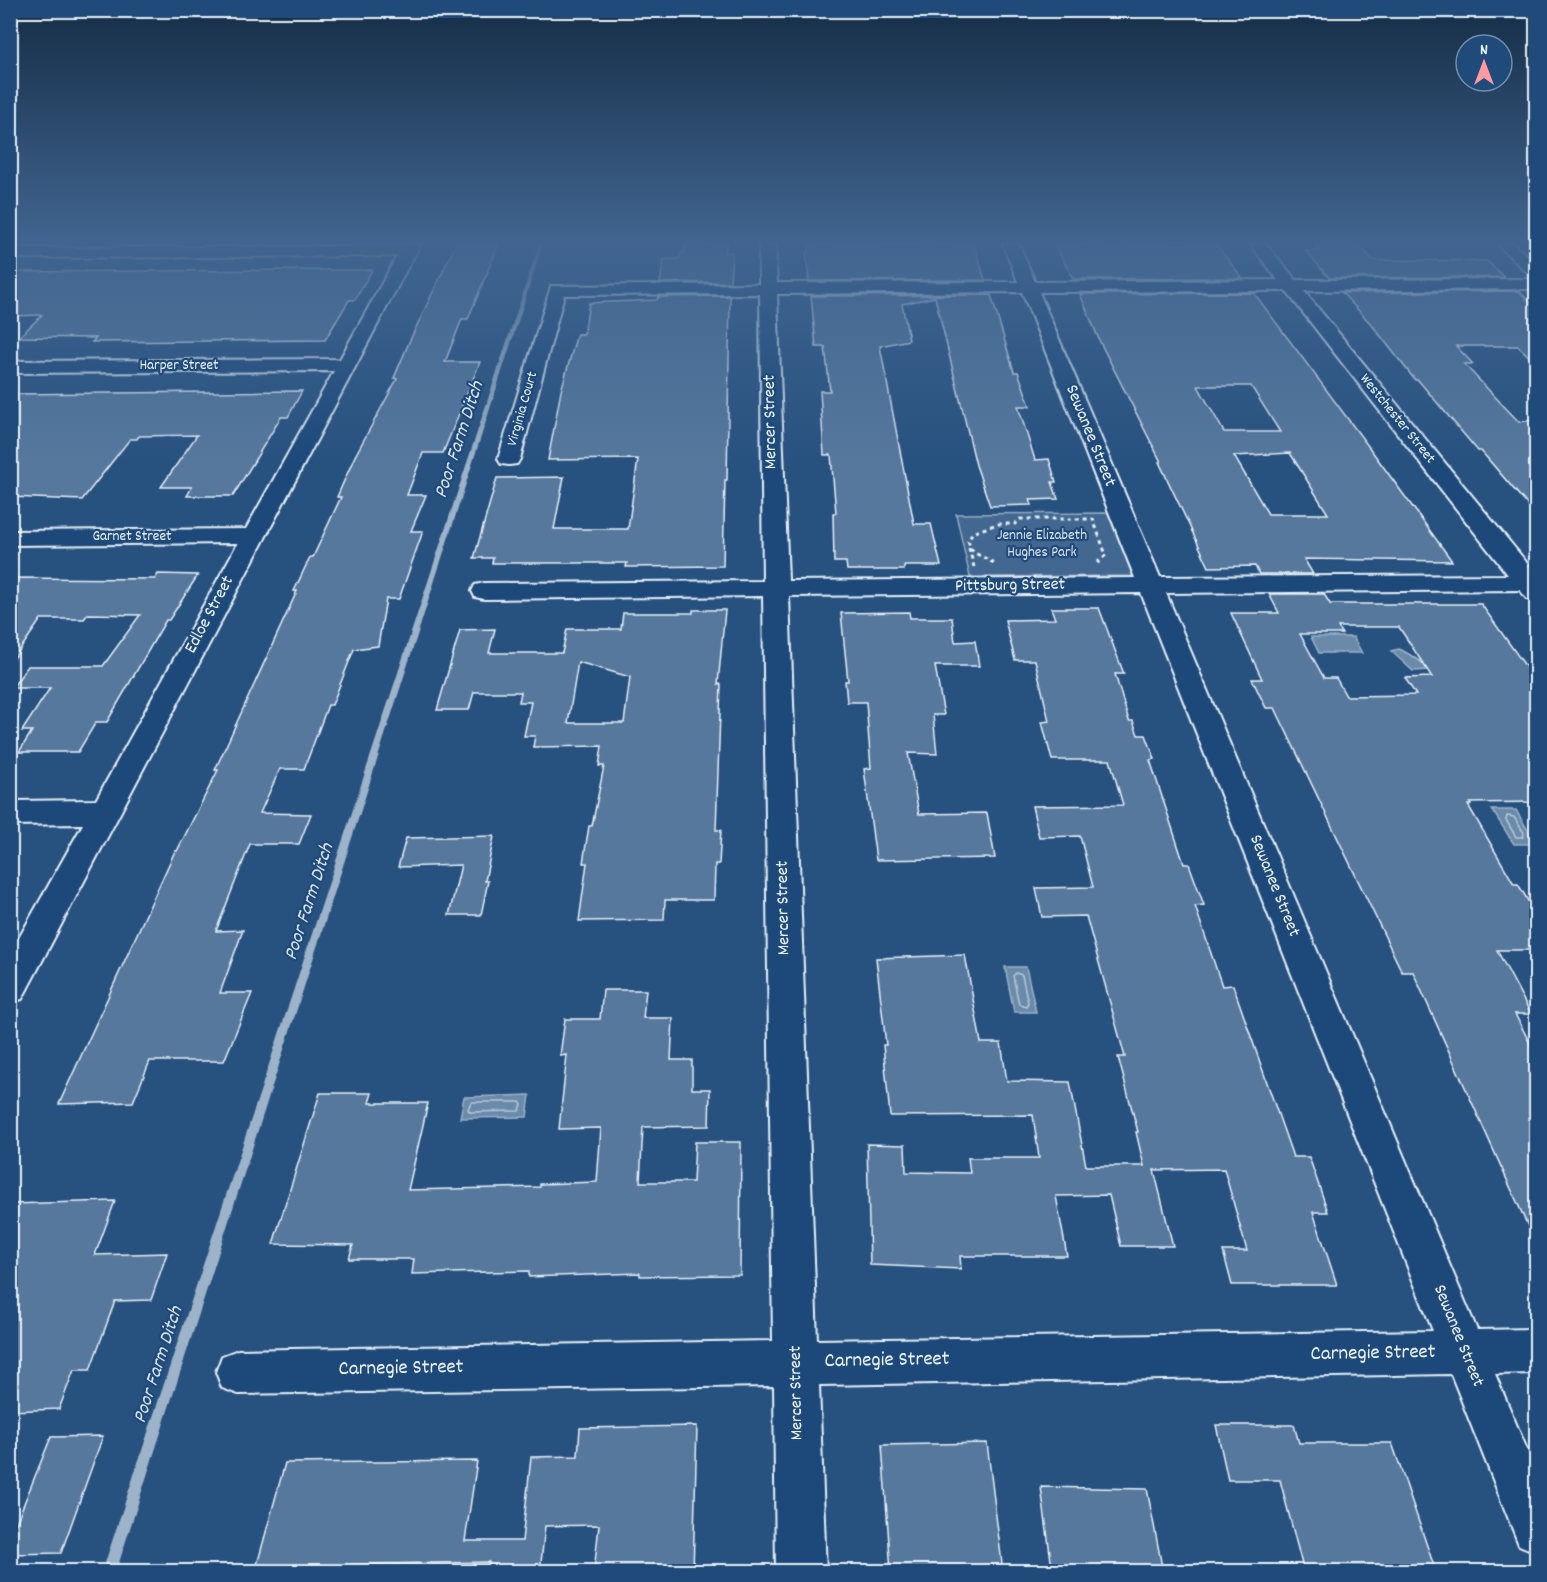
<svg xmlns="http://www.w3.org/2000/svg" width="1547" height="1582" viewBox="0 0 1547 1582" font-family="Dekko,sans-serif">
	<rect width="100%" height="100%" fill="#27517f"/>
	<filter id="ink" filterUnits="userSpaceOnUse"><feTurbulence type="fractalNoise" baseFrequency=".0167" numOctaves="2"/><feDisplacementMap in="SourceGraphic" scale="12" xChannelSelector="R" yChannelSelector="G"/><feConvolveMatrix kernelMatrix="1 2 1 2 8 2 1 2 1" color-interpolation-filters="sRGB"/></filter>
	<g filter="url(#ink)">
		<polygon fill="#436891" stroke="#96acc4" stroke-width="1.5" points="1108,513 1133,576 970,577 956,514"/>
		<g fill="#6b8aaa" stroke="#9db3c9" stroke-width="1.5">
			<polygon points="1311,637 1353,637 1362,653 1319,653"/>
			<path d="M1399 649C1406 652 1426 664 1430 670L1413 671 1391 651Z"/>
			<polygon points="1492,810 1516,810 1536,844 1514,844"/>
			<polygon points="1005,967 1026,967 1036,1012 1014,1012"/>
			<polygon points="530,1095 527,1117 460,1118 464,1097"/>
		</g>
		<g fill="none" stroke-linecap="round" stroke-linejoin="round">
			<g stroke="#b6c8d9" stroke-width="1.5">
				<polygon points="1507,816 1514,817 1524,833 1523,837 1516,837 1506,820"/>
				<polygon points="1016,973 1022,975 1028,1003 1026,1006 1019,1004 1013,976"/>
				<polygon points="471,1102 520,1102 522,1105 519,1111 470,1112 468,1109"/>
			</g>
			<polygon fill="#9db3c9" fill-rule="evenodd" points="539,244 543,244 116,1572 102,1572"/>
		</g>
		<g fill="#57789d" stroke="#e8f1f8" stroke-width="1.5" fill-rule="evenodd">
			<polygon points="456,244 499,244 468,319 462,319 445,362 480,362 443,453 423,453 407,495 426,495 411,531 423,531 399,599 386,599 378,646 354,649 332,705 328,705 304,769 280,769 260,813 311,814 299,844 250,844 216,931 243,930 220,993 252,993 224,1061 150,1061 133,1102 59,1104 175,851 177,851 218,770 215,770 297,591 294,591 310,557 313,557 341,497 337,497 355,456 397,379 394,378 410,340"/>
			<polygon points="686,244 727,244 725,253 732,252 730,282 660,283 664,259 679,259 680,253 684,253"/>
			<polygon points="809,244 974,244 985,280 809,281 806,252 809,252"/>
			<polygon points="1055,244 1216,244 1242,278 1073,279"/>
			<polygon points="1314,244 1358,244 1373,260 1487,261 1504,277 1329,278 1306,251 1320,251"/>
			<polygon points="307,270 372,270 355,300 349,300 325,340 92,342 96,338 19,337 42,315 10,316 10,272"/>
			<polygon points="1519,291 1536,308 1536,363 1518,346 1456,346 1473,364 1464,364 1519,422 1536,420 1536,515 1481,451 1478,451 1418,380 1415,380 1372,325 1342,293"/>
			<path d="M1254 293 1374 454 1452 561 1304 559 1313 574H1259L1255 566 1209 567 1159 462H1161L1100 342 1080 294ZM1198 386H1251L1280 432H1224ZM1290 453 1328 514H1268L1234 456Z"/>
			<polygon points="991,295 1014,372 1018,372 1030,406 1018,406 1035,460 1049,459 1056,482 1052,482 1058,499 1030,500 1032,505 990,506 976,465 935,297 902,304 909,340 880,346 914,524 931,524 941,566 904,566 904,570 847,570 846,562 834,562 833,513 836,513 831,455 824,455 820,391 830,391 825,347 816,347 811,296"/>
			<polygon points="730,296 727,480 725,480 723,566 626,567 627,563 492,563 493,558 474,558 497,478 564,477 554,529 628,529 638,459 548,460 561,391 577,334 584,334 589,303 657,300 658,297"/>
			<polygon points="302,391 288,417 281,417 233,496 187,496 192,487 161,487 197,435 139,436 137,439 130,439 82,500 10,497 10,394"/>
			<polygon points="158,574 198,575 169,620 166,620 107,722 96,722 78,752 19,752 32,731 22,731 50,688 12,688 28,666 103,666 140,615 88,614 84,619 41,619 10,664 10,578 155,579"/>
			<path d="M1269 594H1324L1330 604H1481L1536 681V802L1470 803 1471 805H1468L1514 884H1518L1536 914V950H1497L1531 1014H1515L1536 1055V1244L1413 972H1402L1275 708H1266L1252 679H1262L1231 613H1279ZM1338 627H1399L1432 677 1405 678 1416 695 1346 696 1336 678H1324L1300 634H1342Z"/>
			<polygon points="1051,608 1099,608 1124,674 1115,674 1129,721 1133,721 1138,735 1146,735 1155,759 1150,760 1184,864 1189,864 1204,905 1195,906 1222,986 1233,985 1293,1157 1309,1157 1328,1212 1313,1212 1337,1285 1232,1285 1223,1251 1247,1251 1224,1169 1154,1170 1173,1246 1121,1246 1109,1195 1056,1196 1067,1256 960,1256 961,1269 870,1265 867,1144 905,1145 906,1172 970,1173 968,1158 1039,1158 1033,1115 890,1116 883,1045 886,1045 876,958 965,955 981,1043 1001,1043 1007,1081 1070,1082 1086,1166 1144,1166 1136,1132 1138,1132 1118,1057 1125,1057 1086,916 1042,917 1036,888 1093,887 1080,836 1039,837 1032,806 1123,805 1110,760 1052,760 1042,722 1049,721 1035,660 1015,660 1005,620 1055,619"/>
			<path d="M693 610H725L718 684H721L716 830H721L719 864H715L714 900H665L664 920 579 921 587 863H583L589 826H592L604 766H599L602 746 533 747 535 736H524L531 702H519L521 692H474L469 710H437L460 630 495 629 489 653H562L567 629H621L623 613H693ZM578 662 630 677 624 723H568Z"/>
			<polygon points="909,612 910,618 952,618 955,642 975,641 979,666 935,666 944,715 933,715 937,754 908,753 919,814 987,813 995,858 876,860 864,769 871,768 866,702 847,702 845,681 848,681 841,613"/>
			<polygon points="494,836 485,881 488,881 481,915 449,915 461,865 398,867 406,838"/>
			<polygon points="603,990 646,990 643,1018 673,1018 671,1060 692,1060 692,1089 710,1089 709,1126 643,1127 640,1182 693,1182 695,1142 741,1142 740,1275 640,1276 640,1273 529,1277 529,1271 412,1274 414,1259 349,1259 353,1245 273,1244 320,1093 372,1093 369,1103 428,1103 408,1190 540,1187 540,1184 597,1182 601,1128 559,1129 567,1055 560,1056 565,1019 600,1019"/>
			<polygon points="115,1201 95,1255 167,1253 151,1300 115,1301 90,1370 74,1370 59,1409 10,1411 10,1204"/>
			<polygon points="1216,1425 1294,1425 1299,1443 1392,1443 1436,1572 1304,1572 1280,1480 1228,1480"/>
			<polygon points="697,1426 693,1572 594,1572 599,1525 545,1526 540,1572 488,1572 489,1562 333,1565 331,1572 255,1572 285,1463 477,1461 465,1541 522,1541 531,1457 578,1456 580,1428"/>
			<polygon points="103,1436 61,1553 10,1554 10,1538 51,1437"/>
			<polygon points="987,1443 1003,1572 891,1572 882,1445"/>
			<polygon points="1041,1487 1147,1489 1163,1572 1081,1572 1080,1568 1052,1568"/>
		</g>
		<g fill="none" stroke-linecap="round" stroke-linejoin="round">
			<g stroke="#e8f1f8" stroke-width="4">
				<g id="minor">
					<polygon points="404,244 420,244 22,999 10,1003 10,954 83,824 10,825 10,801 96,800 238,543 10,545 10,531 246,529 334,371 10,373 10,361 340,359 397,256 10,258 10,248 403,246"/>
					<path d="M759 244H775L777 283 1018 282 1003 244H1019L1035 282 1278 280 1250 244H1266L1296 280 1536 279V289L1304 291 1536 574V601L1527 599 1520 590 1166 593 1477 1330 1536 1329V1373L1495 1374 1536 1471V1552L1519 1545 1451 1374 819 1385 826 1572H776L774 1386 238 1394 222 1388 216 1372 222 1356 238 1350 773 1341 763 596 484 599 475 597 472 591 475 585 484 583 763 581 760 294 564 295 520 459 517 464 509 465 501 464 498 459 551 286 759 284ZM1286 291 1508 575 1160 577 1039 292ZM1022 292 1135 578 788 581 777 294ZM1141 593 1433 1331 817 1340 789 596Z"/>
					<polygon points="1497,244 1514,244 1536,263 1536,276 1530,275"/>
				</g>
			</g>
			<g stroke="#e8f1f8" stroke-width="3" stroke-dasharray="4 4" stroke-linecap="butt">
				<polyline points="969,548 974,567"/>
				<polyline points="994,563 973,552 968,541 972,533 997,524 1015,524 1020,519 1093,519 1106,555 1098,562 1101,563"/>
			</g>
			<use href="#minor" fill="#1f4a7a" fill-rule="evenodd"/>
		</g>
	</g>
	<linearGradient id="sky" x2="0" y2="1"><stop stop-color="#152d46"/><stop offset="0.52" stop-color="#416590"/><stop offset="1" stop-color="#416590" stop-opacity="0"/></linearGradient>
	<rect width="1547" height="465" fill="url(#sky)"/>
	<g text-anchor="middle" dominant-baseline="central" stroke-width="4.5" stroke-linejoin="round" paint-order="stroke">
		<g font-size="15" fill="#e8f1f8" stroke="#1f4a7a">
			<text x="179" y="366">Harper Street</text>
			<text transform="translate(523 409) rotate(-74)">Virginia Court</text>
			<text transform="translate(1397 419) rotate(51)">Westchester Street</text>
			<text x="132" y="537">Garnet Street</text>
		</g>
		<g font-size="15" fill="#d8e3ee" stroke="#1f4a7a">
			<text x="1042" y="536">Jennie Elizabeth<tspan x="1042" dy="17">Hughes Park</tspan></text>
		</g>
		<g font-size="18" fill="#e8f1f8" stroke="#1f4a7a">
			<text transform="translate(771 422) rotate(-91)">Mercer Street</text>
			<text transform="translate(1090 436) rotate(68)">Sewanee Street</text>
			<text transform="translate(1010 586) rotate(-1)">Pittsburg Street</text>
			<text transform="translate(210 615) rotate(-62)">Edloe Street</text>
			<text transform="translate(1274 886) rotate(68)">Sewanee Street</text>
			<text transform="translate(784 908) rotate(-91)">Mercer Street</text>
			<text transform="translate(1458 1336) rotate(68)">Sewanee Street</text>
			<text transform="translate(797 1393) rotate(-91)">Mercer Street</text>
		</g>
		<g font-size="20" font-style="italic" fill="#d5e2ec" stroke="#1f4a7a">
			<text transform="translate(460 440) rotate(-72)">Poor Farm Ditch</text>
			<text transform="translate(310 902) rotate(-72)">Poor Farm Ditch</text>
			<text transform="translate(159 1365) rotate(-72)">Poor Farm Ditch</text>
		</g>
		<g font-size="21" fill="#e8f1f8" stroke="#1f4a7a">
			<text transform="translate(1373 1354) rotate(-1)">Carnegie Street</text>
			<text transform="translate(887 1361) rotate(-1)">Carnegie Street</text>
			<text transform="translate(401 1369) rotate(-1)">Carnegie Street</text>
		</g>
	</g>
	<rect width="1547" height="1582" fill="none" stroke="#1f4a7a" stroke-width="36"/>
	<rect x="18" y="18" width="1511" height="1546" fill="none" stroke="#e8f1f8" stroke-width="2" filter="url(#ink)"/>
	<g transform="translate(1484 63)"><circle r="28" fill="#1f4a7a" stroke="#6f8dac" stroke-width="1.5"/>
	<path d="M0-4.5L10 22L0 15L-10 22Z" fill="#ff9aa2"/>
	<text y="-9" font-size="16" font-weight="bold" text-anchor="middle" fill="#e8f1f8">N</text>
	</g>
</svg>
